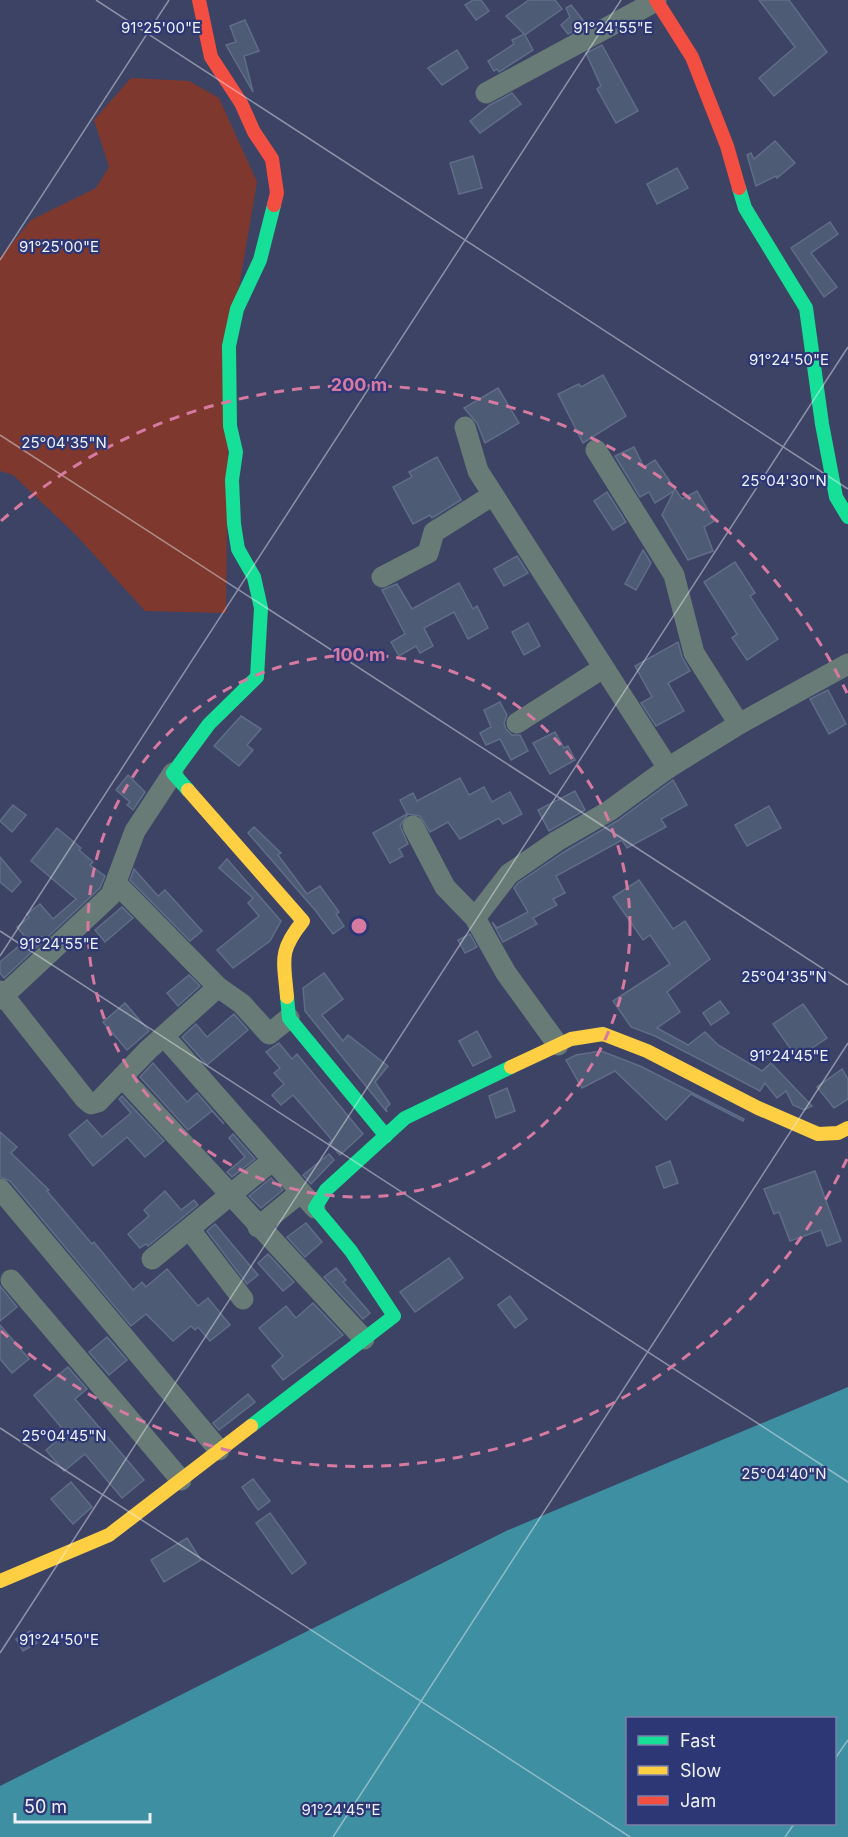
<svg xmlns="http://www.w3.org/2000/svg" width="848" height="1837" viewBox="0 0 848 1837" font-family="Inter,sans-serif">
	<rect width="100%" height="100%" fill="#3d4365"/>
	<polygon fill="#7e382e" points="131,78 189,81 219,98 257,182 229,346 226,613 145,611 76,535 13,475 0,471 0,258 31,220 96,188 109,167 94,120"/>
	<path fill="#3e8fa2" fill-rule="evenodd" d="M848 1387V1837H0V1786L506 1531ZM834 1718V1824H628V1718Z"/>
	<g fill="#4e5b74" stroke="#606d88" stroke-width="1.5">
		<polygon points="473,0 481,0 489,11 476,20 465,5"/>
		<polygon points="529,0 555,0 562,9 525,35 533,50 499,72 497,69 494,71 488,61 514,44 512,40 524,34 506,16"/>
		<polygon points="759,0 789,0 827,52 774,96 759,78 795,47"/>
		<polygon points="571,5 586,24 568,34 561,25 570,17 566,8"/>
		<polygon points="245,20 259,51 244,56 253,92 226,45 236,42 230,26"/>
		<polygon points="602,45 638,111 616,123 597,89 601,86 586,53"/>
		<polygon points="457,50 468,68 442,85 428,68"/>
		<polygon points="512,93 521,104 480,133 470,121 490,105"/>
		<polygon points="775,141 795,163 777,178 776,176 756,186 747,155 751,153 754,159"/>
		<polygon points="473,156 482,188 459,194 450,163"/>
		<polygon points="677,168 688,188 657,204 647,184"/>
		<polygon points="830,222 838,234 811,253 837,287 824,297 791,248"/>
		<polygon points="603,375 626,416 583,443 558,394 579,384 581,387"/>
		<polygon points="498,388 519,423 485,443 477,423 464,408"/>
		<polygon points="634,447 644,467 655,460 682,499 697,491 714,521 704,527 713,551 688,560 662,515 674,491 655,503 649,492 640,497 615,456"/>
		<polygon points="437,457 461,500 432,518 430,515 413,524 393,487 412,477 409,472"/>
		<polygon points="607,492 626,522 613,530 594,501"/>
		<polygon points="643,550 651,563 636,590 625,584"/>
		<polygon points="517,556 528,573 504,586 494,569"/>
		<polygon points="735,562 755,593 750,596 778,639 747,660 732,638 737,634 704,582"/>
		<polygon points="459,583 473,609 477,606 488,628 468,639 454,612 424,628 433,646 420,653 416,646 399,656 391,642 405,634 382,590 397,584 412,609"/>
		<polygon points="528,623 540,646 524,655 512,632"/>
		<polygon points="678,642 682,657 690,671 668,683 684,711 656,726 641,703 652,697 635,666"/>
		<polygon points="828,690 846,724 829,734 810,699"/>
		<polygon points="500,702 507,715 504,723 506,729 512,735 520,735 528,751 511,760 500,739 486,745 480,733 491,727 484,710"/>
		<polygon points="241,716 261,729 247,745 253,750 239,766 214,746"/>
		<polygon points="555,732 564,748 568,746 575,760 550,774 533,743"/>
		<polygon points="128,775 145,792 133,810 127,805 130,802 116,790"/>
		<polygon points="460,778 469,795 484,787 492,802 510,792 522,814 503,824 499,818 460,839 448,822 430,832 420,816 408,814 400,826 408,844 399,849 403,856 390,863 373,833 407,814 400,800 413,793 417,801"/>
		<polygon points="673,780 687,805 661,819 666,827 627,848 622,840 556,876 565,893 553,899 557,905 533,918 537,924 503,942 492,922 497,928 528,912 514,888 518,883 564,852 617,821"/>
		<polygon points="575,791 585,810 549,831 538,810"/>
		<polygon points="13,805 26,815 12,832 0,821"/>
		<polygon points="769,806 781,828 747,846 735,825"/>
		<polygon points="254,827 281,853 278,855 307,894 320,886 339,912 336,914 344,926 333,934 315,910 248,833"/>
		<polygon points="57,828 81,848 79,850 93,862 90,865 105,876 100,888 4,978 0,973 0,962 27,939 17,927 29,917 27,914 40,904 53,919 76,899 31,861"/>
		<polygon points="0,857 21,882 12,892 0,882"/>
		<polygon points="227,859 281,921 270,941 233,968 217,950 259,916 248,903 253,898 219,868"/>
		<polygon points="134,869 158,896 165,890 202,931 190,941 130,880"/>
		<polygon points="639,880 673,929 685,921 710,959 667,992 680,1012 657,1028 688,1045 705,1032 718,1045 762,1071 771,1063 812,1106 804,1110 793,1105 786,1091 777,1098 765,1083 760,1091 655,1036 631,1027 613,1001 670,964 650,935 643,940 613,897"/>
		<polygon points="122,907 133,918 105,942 95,930"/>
		<polygon points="470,934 477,947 465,953 458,940"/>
		<polygon points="324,973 343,999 322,1015 343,1041 348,1035 388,1066 375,1082 390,1104 386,1108 387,1112 305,1011 303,988"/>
		<polygon points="189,975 200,986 178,1006 167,993"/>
		<polygon points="720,1001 729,1013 711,1025 703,1013"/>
		<polygon points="125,1003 149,1031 127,1050 103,1022"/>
		<polygon points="803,1004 827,1038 797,1058 773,1024"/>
		<polygon points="234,1014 248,1030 207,1065 182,1037 196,1024 207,1037"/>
		<polygon points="477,1031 491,1057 473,1066 459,1041"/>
		<polygon points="279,1043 292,1059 297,1054 363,1134 340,1155 329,1143 332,1140 293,1095 281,1105 272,1095 284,1084 274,1073 280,1068 266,1052"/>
		<polygon points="601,1051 640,1066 744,1119 743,1121 691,1094 666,1120 615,1071 582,1088 566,1060 576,1055"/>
		<polygon points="153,1063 187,1102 197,1093 224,1124 212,1111 188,1130 140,1077"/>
		<polygon points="842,1069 848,1079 848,1099 834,1108 817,1087"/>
		<polygon points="507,1088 515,1111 496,1118 489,1096"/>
		<polygon points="122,1096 164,1141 145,1157 127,1137 93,1166 69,1135 87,1120 102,1137 131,1113 119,1099"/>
		<polygon points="0,1132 17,1147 11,1153 49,1190 47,1191 92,1244 94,1242 133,1290 142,1282 146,1287 167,1269 198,1306 208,1298 230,1325 210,1341 198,1327 195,1330 191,1326 173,1341 146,1314 131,1326 10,1181 0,1177"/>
		<polygon points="233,1134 255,1159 232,1177 227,1172 245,1157 229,1138"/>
		<polygon points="329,1154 334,1160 311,1184 303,1175"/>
		<polygon points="670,1161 678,1183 664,1188 656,1167"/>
		<polygon points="815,1171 841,1241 827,1246 821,1230 790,1241 779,1212 774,1214 764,1189"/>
		<polygon points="271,1178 283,1190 261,1208 249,1196"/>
		<polygon points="165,1191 181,1210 194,1200 198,1205 148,1246 146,1244 140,1248 128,1234 149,1216 144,1210"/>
		<polygon points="306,1223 322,1242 305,1257 287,1237"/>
		<polygon points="215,1224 258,1275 247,1284 207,1231"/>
		<polygon points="268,1254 294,1282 283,1291 258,1263"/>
		<polygon points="449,1258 463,1278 415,1312 400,1292"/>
		<polygon points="336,1268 346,1280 343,1282 370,1313 363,1319 324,1277"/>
		<polygon points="0,1286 17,1307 0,1321"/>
		<polygon points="510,1296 527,1319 515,1328 498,1305"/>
		<polygon points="313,1303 343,1335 283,1380 272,1366 283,1356 259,1328 286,1306 296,1318"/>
		<polygon points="0,1325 29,1359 12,1373 0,1359"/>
		<polygon points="107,1337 127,1360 109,1375 89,1352"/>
		<polygon points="68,1367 87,1389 75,1399 144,1480 122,1498 85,1454 64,1471 46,1450 66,1433 34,1395"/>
		<polygon points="248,1394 255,1402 219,1430 213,1423"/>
		<polygon points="253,1479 270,1501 258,1510 242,1487"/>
		<polygon points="71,1482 92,1507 73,1524 51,1499"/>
		<polygon points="270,1513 306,1563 292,1574 256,1523"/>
		<polygon points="187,1538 201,1560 164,1582 151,1560"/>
		<polygon points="30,1631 37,1643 23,1651 16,1639"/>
	</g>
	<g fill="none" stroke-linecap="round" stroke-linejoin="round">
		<g stroke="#697b76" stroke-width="21">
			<polyline points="486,93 656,1"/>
			<polyline points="465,427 478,471 668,768 739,724 848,664"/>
			<polyline points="596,450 674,575 694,653 739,724"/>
			<polyline points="382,577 428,553 434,532 493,495"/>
			<polyline points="517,723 603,668"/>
			<polyline points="413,826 445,887 475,918 506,973 558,1045"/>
			<polyline points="116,883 218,987 242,1004 269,1034 289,1018"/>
			<polyline points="475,918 509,874 557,841 609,811 668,768"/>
			<polyline points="0,991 85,1099 91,1104 98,1102 148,1050 218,987"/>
			<polyline points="0,999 111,895 135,831 173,773"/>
			<polyline points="164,1036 315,1208"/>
			<polyline points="122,1077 364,1339"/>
			<polyline points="0,1189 219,1450"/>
			<polyline points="258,1227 301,1192"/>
			<polyline points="190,1230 243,1299"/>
			<polyline points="152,1259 273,1160"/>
			<polyline points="11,1280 181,1480"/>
		</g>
		<g stroke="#16e098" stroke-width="14">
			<polyline points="739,188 745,208 806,308 822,424 836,497 848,517"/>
			<polyline points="188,790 173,773 209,724 257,677 261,608 254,577 238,549 234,524 232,480 236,452 230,426 229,346 237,309 260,260 274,205"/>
			<polyline points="287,997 289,1018 386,1136"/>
			<polyline points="251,1426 394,1316 351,1251 315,1208 326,1190 405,1118 511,1067"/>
		</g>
		<g stroke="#ffcf43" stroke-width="14">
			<path d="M188 790 303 921C278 952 284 960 287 997"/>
			<polyline points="511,1067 571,1039 603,1034 647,1051 758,1108 818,1134 838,1133 848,1128"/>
			<polyline points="0,1581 109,1535 251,1426"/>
		</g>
		<g stroke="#f24e42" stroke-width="14">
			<polyline points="199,0 211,57 241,103 254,132 272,159 277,193 274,205"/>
			<polyline points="656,0 692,57 727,146 739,188"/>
		</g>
	</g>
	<path fill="none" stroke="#eff1f9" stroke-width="1.5" stroke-opacity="0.45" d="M96 0 848 489M0 260 169 0M0 435 848 985M0 931 848 1482M0 956 621 0M0 1428 630 1837M0 1653 848 347M834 1760 848 1740M333 1837 848 1043M785 1837 794 1824"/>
	<g fill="none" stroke="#d67aa2" stroke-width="3" stroke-dasharray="10 8">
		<circle cx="359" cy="926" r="271"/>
		<path d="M847 1159A541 541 0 0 1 1 1331M1 521A541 541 0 0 1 847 693"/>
	</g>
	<g font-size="15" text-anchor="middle" fill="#eff1f9" stroke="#2d3775" stroke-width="4.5" stroke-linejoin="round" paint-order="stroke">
		<text x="161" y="33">91°25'00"E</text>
		<text x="613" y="33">91°24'55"E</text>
		<text x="59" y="252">91°25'00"E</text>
		<text x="789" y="365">91°24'50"E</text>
		<text x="64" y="448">25°04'35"N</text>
		<text x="784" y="486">25°04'30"N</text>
		<text x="59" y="949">91°24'55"E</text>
		<text x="784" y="982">25°04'35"N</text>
		<text x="789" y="1061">91°24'45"E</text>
		<text x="64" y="1441">25°04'45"N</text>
		<text x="784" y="1479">25°04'40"N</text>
		<text x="59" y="1645">91°24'50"E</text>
		<text x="341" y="1815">91°24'45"E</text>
	</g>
	<circle cx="359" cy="926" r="9" fill="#d67aa2" stroke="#2d3775" stroke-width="3"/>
	<g font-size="18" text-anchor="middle" font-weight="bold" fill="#d67aa2" stroke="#2d3775" stroke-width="4.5" stroke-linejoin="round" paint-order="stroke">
		<text x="359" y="391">200 m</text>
		<text x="359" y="661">100 m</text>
	</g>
	<rect x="626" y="1717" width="210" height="108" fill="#2d3775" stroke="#7b81aa" stroke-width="1.5"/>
	<rect x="638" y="1736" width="30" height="9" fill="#16e098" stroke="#7b81aa" stroke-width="1.5"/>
	<text x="680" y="1747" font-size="18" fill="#eff1f9">Fast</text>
	<rect x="638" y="1766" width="30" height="9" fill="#ffcf43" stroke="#7b81aa" stroke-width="1.5"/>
	<text x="680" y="1777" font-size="18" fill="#eff1f9">Slow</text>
	<rect x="638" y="1796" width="30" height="9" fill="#f24e42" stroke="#7b81aa" stroke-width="1.5"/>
	<text x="680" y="1807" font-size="18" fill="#eff1f9">Jam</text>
	<path d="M15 1813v9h135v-9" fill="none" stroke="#eff1f9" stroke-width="3"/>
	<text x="24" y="1813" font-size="18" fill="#eff1f9" stroke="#2d3775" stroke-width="4.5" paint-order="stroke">50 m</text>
</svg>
